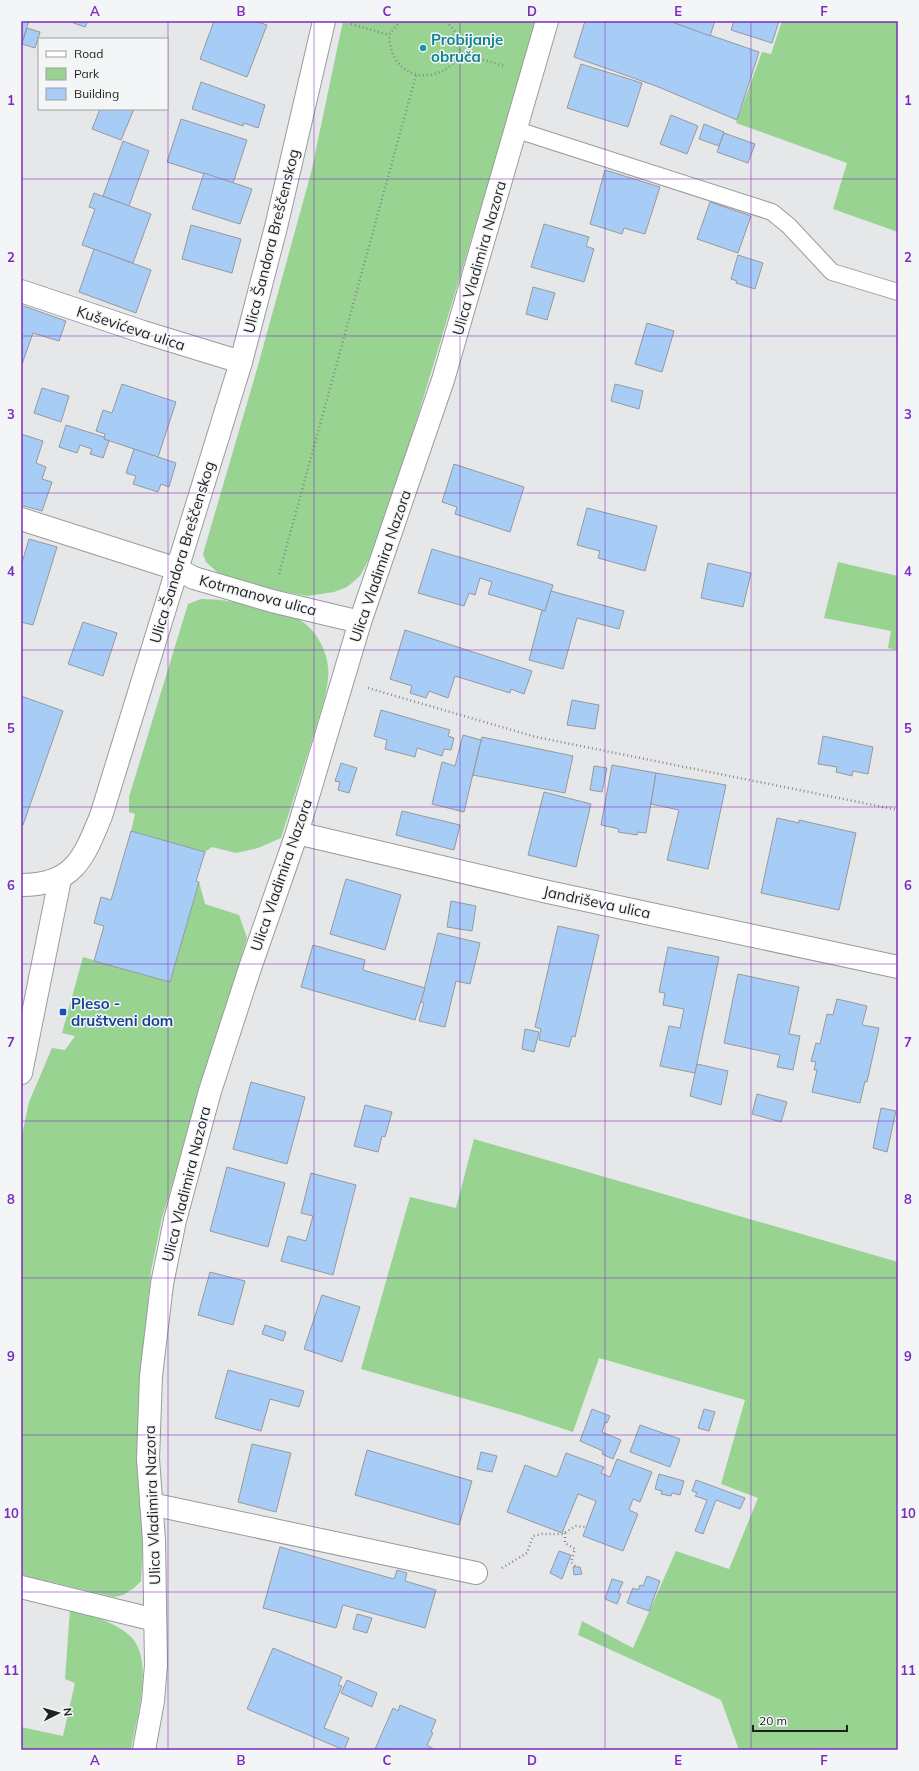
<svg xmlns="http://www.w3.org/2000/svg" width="919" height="1771" viewBox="0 0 919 1771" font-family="Mulish,sans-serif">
	<rect width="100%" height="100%" fill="#e6e7e9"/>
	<g fill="#98d392">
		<polygon points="343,21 537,21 382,535 360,576 347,587 334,592 307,596 266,588 218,573 206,562 203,554 257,369 311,173"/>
		<polygon points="782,21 898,21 898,232 833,209 847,163 736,123 762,52 771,54"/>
		<polygon points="838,562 898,576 898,650 888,648 891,631 824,618"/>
		<path d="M201 599C222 599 241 603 261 608 272 610 285 613 296 618 317 628 331 656 328 679 326 700 317 722 311 743 301 775 291 807 281 838L258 848 236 853 212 847 205 852 131 831 135 814 129 812V797L188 604Z"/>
		<polygon points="199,882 205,904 239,915 247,938 162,1218 151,1271 140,1386 139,1454 143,1541 141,1581 134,1588 123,1595 114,1597 21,1575 21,1140 29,1102 52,1048 65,1050 75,1036 62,1033 83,957 170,982"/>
		<polygon points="474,1139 898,1262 898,1750 739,1750 721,1700 578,1635 582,1621 633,1648 676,1551 729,1569 758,1498 721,1484 745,1400 599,1358 573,1432 521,1415 361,1369 410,1197 456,1208"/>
		<path d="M70 1609C90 1615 113 1621 129 1635 156 1658 136 1720 131 1750H21V1727L63 1736 75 1683 65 1679Z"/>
	</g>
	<g fill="#a7cdf7" stroke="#97999b">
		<polygon points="21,21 29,21 21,45"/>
		<polygon points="68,21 88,21 85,27"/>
		<polygon points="214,21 255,21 267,25 247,77 200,59"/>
		<polygon points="585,21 669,21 759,52 737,120 656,86 574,57"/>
		<polygon points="670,21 715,21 710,36"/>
		<polygon points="734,21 779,21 772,43 731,30"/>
		<polygon points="27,28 40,32 35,48 22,44"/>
		<polygon points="581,64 642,83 628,127 567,108"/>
		<polygon points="201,82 265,105 258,128 244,123 243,126 192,109"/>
		<polygon points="100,109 134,109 121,140 92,129"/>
		<polygon points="671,115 698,126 687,154 660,144"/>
		<polygon points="181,119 247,140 233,183 167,162"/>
		<polygon points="704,124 724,132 719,146 699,139"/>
		<polygon points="724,133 755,144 748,163 717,152"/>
		<polygon points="123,141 149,151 129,206 103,196"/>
		<polygon points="605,170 660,187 645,234 624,228 622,234 590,224"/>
		<polygon points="204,173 252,189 240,224 192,209"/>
		<polygon points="94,193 151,214 133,263 82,245 95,209 89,207"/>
		<polygon points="710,202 751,216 738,253 697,239"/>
		<polygon points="544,224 589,237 586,246 594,249 584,282 531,267"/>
		<polygon points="191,225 241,239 232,273 182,259"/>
		<polygon points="94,249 151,270 136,313 79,292"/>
		<polygon points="738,255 763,263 755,289 736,283 737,281 731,279"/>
		<polygon points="533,287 555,293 547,320 526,314"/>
		<polygon points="21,305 66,321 59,341 33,333 21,367"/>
		<polygon points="647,323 674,331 662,372 635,364"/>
		<polygon points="122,384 176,402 158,457 104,439 105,434 96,431 103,410 112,413"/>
		<polygon points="615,384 643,391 639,409 611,401"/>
		<polygon points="42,388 69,396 61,422 34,413"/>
		<polygon points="66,425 104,437 104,439 109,441 103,458 90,454 92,449 80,445 77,453 59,447"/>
		<polygon points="21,434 43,441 36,463 46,467 42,479 52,482 42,511 21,505"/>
		<polygon points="134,449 176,463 169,487 161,484 158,492 133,484 136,476 126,473"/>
		<polygon points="454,464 524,487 510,532 455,514 457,507 442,502"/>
		<polygon points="587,508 657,526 645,571 598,558 600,551 577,545"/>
		<polygon points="29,539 57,547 33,625 21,622 21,566"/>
		<polygon points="432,549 553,585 545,611 488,594 492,582 480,578 475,595 469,593 464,606 418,593"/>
		<polygon points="708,563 751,573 743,607 701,598"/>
		<polygon points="551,591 624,611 619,629 577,618 563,669 529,660 542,610 545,611"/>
		<polygon points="83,622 117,633 103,676 68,664"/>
		<polygon points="405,630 532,671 524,694 511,689 510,693 455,676 448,698 429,691 426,698 410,693 412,686 390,679"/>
		<polygon points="21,696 63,711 23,825 21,824"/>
		<polygon points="572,700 599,705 595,729 567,725"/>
		<polygon points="381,710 450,730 448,736 454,738 451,750 444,749 442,756 417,748 415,757 385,749 387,740 374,736"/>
		<polygon points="463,735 481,740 464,812 432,804 442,762 455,766"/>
		<polygon points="823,736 873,747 868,774 853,771 852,776 836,772 837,767 818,764"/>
		<polygon points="482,737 573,756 565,793 473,775"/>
		<polygon points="341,763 357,768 349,793 338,790 340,782 335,781"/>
		<polygon points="612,765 656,773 646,833 638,832 637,835 618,832 619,829 601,825"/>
		<polygon points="594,766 607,768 602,792 590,790"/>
		<polygon points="656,773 726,785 708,869 667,860 679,810 651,804"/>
		<polygon points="544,792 591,804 576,867 528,855"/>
		<polygon points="402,811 460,825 454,850 396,835"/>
		<polygon points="777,818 799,823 799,820 856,833 839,910 761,893"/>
		<polygon points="131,831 205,852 196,881 199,882 170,982 94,961 104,926 94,923 101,897 111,900"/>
		<polygon points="346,879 401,895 385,950 330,934"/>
		<polygon points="451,901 476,906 472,931 447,927"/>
		<polygon points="558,926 599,935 575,1037 572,1036 569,1047 539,1040 541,1029 535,1027"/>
		<polygon points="438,933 480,943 470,984 456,981 445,1027 419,1021 424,1003 421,1002"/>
		<polygon points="313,945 365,960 363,970 425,988 415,1020 301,987"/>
		<polygon points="668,947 719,957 695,1073 660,1066 669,1026 680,1028 684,1009 663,1005 665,993 659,992"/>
		<polygon points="738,974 799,987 789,1034 800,1036 793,1070 777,1067 780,1055 724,1043"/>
		<polygon points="837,999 867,1006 862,1025 879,1028 867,1082 865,1081 860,1103 812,1092 817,1070 814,1070 816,1062 811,1061 816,1043 820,1044 827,1014 833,1015"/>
		<polygon points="525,1029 539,1032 534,1052 522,1049"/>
		<polygon points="697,1064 728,1071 721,1105 690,1096"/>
		<polygon points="251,1082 305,1097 287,1164 233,1149"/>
		<polygon points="757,1094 787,1102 781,1122 752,1114"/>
		<polygon points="365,1105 392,1112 385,1137 382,1136 378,1152 354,1146"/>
		<polygon points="881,1108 896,1111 887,1152 873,1148"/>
		<polygon points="227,1167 285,1183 268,1247 210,1231"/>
		<polygon points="311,1173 356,1185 333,1275 281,1261 288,1236 306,1241 313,1216 301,1213"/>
		<polygon points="210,1272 245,1281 233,1325 198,1315"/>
		<polygon points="322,1295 360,1307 342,1362 304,1349"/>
		<polygon points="265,1325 286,1332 283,1341 262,1334"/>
		<polygon points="228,1370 304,1391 299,1407 270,1399 261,1431 215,1418"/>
		<polygon points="592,1409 610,1416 607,1423 605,1422 602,1432 621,1440 613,1459 602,1454 603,1451 580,1441"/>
		<polygon points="704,1409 715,1412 709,1431 698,1428"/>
		<polygon points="640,1425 680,1439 670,1467 630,1452"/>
		<polygon points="252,1444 291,1453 276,1512 238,1502"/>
		<polygon points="367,1450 472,1481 459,1525 355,1495"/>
		<polygon points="481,1452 497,1456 492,1472 477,1469"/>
		<polygon points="566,1453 604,1467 601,1473 610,1477 617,1459 652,1472 640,1502 633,1499 629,1510 638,1514 623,1551 583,1536 596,1501 578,1494 562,1533 507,1512 525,1465 557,1477"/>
		<polygon points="659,1474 684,1481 680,1495 672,1493 671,1496 661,1494 662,1491 655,1489"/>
		<polygon points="696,1480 745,1498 740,1509 716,1500 703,1534 695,1531 707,1500 695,1496 697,1493 692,1491"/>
		<polygon points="280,1547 394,1579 397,1570 407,1573 405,1581 436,1590 425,1628 343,1605 336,1628 263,1608"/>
		<polygon points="559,1551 571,1555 562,1579 550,1573"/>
		<polygon points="573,1567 580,1567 582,1574 574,1575"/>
		<polygon points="647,1576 660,1581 649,1611 627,1603 633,1588 638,1590 640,1585 643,1586"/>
		<polygon points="612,1579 623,1582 618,1593 621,1594 617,1604 605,1599"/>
		<polygon points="357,1614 372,1618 367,1633 353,1629"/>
		<polygon points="273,1648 342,1677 338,1685 342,1686 324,1728 349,1738 344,1750 247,1709"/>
		<polygon points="347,1680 377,1693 372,1707 341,1693"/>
		<polygon points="400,1705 436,1720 431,1732 433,1733 427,1745 435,1750 375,1749 393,1708 398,1711"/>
	</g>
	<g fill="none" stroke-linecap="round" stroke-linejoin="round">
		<g stroke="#9a9b9d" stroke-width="18">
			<polyline id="lane" points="517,130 772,212 789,226 832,272 898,292"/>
		</g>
		<g stroke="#9a9b9d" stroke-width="24">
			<g id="street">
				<polyline points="21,291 143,332 241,362"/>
				<polyline points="21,519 177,569 194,578 272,601 360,622"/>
				<polyline points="297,833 548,892 898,967"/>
				<polyline points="21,1073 60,879"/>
				<polyline points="151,1504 476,1573"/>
				<polyline points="21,1587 155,1620"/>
				<polyline points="144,1750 153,1701 156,1665 154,1540 148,1459 151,1376 162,1284 175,1220 210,1091 250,968 297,833 360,622 443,380 547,21"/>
			</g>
		</g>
		<g stroke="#9a9b9d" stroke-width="24">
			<path id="secondary" d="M21 885C73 885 83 860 101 816L241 362 276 227 324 21"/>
		</g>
		<g stroke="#878889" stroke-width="2.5" stroke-dasharray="1 3" stroke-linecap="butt">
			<path d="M400 21 389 35C393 110 498 65 445 21"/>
			<polyline points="351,24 389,35"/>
			<polyline points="460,53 505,66"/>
			<polyline points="279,574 416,75"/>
			<polyline points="368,688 536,737 898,810"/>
			<polyline points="565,1533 565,1543 575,1549 571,1562 576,1567"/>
			<polyline points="502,1568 527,1553 533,1536 542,1534 562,1534 576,1526 585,1527"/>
		</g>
		<use href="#lane" stroke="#fff" stroke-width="16"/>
		<use href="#street" stroke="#fff" stroke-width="22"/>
		<use href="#secondary" stroke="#fff" stroke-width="22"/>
	</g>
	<path fill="none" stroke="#7b2cbf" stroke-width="1" stroke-opacity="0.55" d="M168 21V1750M314 21V1750M460 21V1750M605 21V1750M751 21V1750M21 179H898M21 336H898M21 493H898M21 650H898M21 807H898M21 964H898M21 1121H898M21 1278H898M21 1435H898M21 1592H898"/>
	<circle fill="#0f9aa8" stroke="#f3f5f6" stroke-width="1.5" cx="423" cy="48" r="4"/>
	<rect fill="#1a4fb4" stroke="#f3f5f6" stroke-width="1.5" x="59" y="1008" width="8" height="8" rx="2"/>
	<g text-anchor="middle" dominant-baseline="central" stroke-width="3" stroke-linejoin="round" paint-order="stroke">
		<g font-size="15" font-weight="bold" fill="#0d838f" stroke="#f3f5f6" text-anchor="start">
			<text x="431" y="39">Probijanje<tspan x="431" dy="17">obruča</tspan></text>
		</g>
		<g font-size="15" fill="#1f2020" stroke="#f3f5f6">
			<text transform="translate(271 241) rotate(-76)">Ulica Šandora Breščenskog</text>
			<text transform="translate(479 258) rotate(-74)">Ulica Vladimira Nazora</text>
			<text transform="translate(131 328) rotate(18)">Kuševićeva ulica</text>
			<text transform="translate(182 552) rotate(-73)">Ulica Šandora Breščenskog</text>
			<text transform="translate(380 566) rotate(-71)">Ulica Vladimira Nazora</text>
			<text transform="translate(258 595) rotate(15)">Kotrmanova ulica</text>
			<text transform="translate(281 875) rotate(-71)">Ulica Vladimira Nazora</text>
			<text transform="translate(597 902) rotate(12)">Jandriševa ulica</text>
			<text transform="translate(186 1184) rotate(-76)">Ulica Vladimira Nazora</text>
			<text transform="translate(152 1505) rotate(-92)">Ulica Vladimira Nazora</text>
		</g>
		<g font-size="15" font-weight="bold" fill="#164399" stroke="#f3f5f6" text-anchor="start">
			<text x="71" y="1003">Pleso -<tspan x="71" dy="17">društveni dom</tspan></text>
		</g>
	</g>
	<rect width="919" height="1771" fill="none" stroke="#f3f5f6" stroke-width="44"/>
	<rect x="38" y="38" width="130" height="72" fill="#f3f5f6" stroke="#9ea0a0"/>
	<rect x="46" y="51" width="20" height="6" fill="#ffffff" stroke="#9ea0a0"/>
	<text x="74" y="58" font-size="12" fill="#1f2020">Road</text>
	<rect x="46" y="68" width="20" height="12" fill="#98d392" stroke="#9ea0a0"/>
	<text x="74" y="78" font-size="12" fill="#1f2020">Park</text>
	<rect x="46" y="88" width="20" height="12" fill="#a7cdf7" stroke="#9ea0a0"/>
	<text x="74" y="98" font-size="12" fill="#1f2020">Building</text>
	<g transform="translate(58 1713) rotate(84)" stroke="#f3f5f6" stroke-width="3" paint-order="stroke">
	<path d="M0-3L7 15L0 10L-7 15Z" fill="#1f2020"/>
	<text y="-6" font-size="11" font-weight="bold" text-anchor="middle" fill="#1f2020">N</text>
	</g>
	<path d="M753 1725v6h94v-6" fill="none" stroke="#1f2020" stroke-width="2"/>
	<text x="759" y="1725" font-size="12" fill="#1f2020" stroke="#f3f5f6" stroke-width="3" paint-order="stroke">20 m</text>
	<rect x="22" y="22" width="875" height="1727" fill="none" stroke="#7b2cbf" stroke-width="1.5"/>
	<g font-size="13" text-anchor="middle" font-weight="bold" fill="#7b2cbf">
		<text x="95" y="16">A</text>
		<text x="241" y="16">B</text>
		<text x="387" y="16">C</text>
		<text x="532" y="16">D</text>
		<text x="678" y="16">E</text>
		<text x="824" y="16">F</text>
		<text x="11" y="105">1</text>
		<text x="908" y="105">1</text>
		<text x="11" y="262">2</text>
		<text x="908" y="262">2</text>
		<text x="11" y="419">3</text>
		<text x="908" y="419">3</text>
		<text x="11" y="576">4</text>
		<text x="908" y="576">4</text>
		<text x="11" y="733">5</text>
		<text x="908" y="733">5</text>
		<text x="11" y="890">6</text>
		<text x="908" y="890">6</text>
		<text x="11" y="1047">7</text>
		<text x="908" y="1047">7</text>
		<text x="11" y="1204">8</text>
		<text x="908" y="1204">8</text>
		<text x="11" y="1361">9</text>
		<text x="908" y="1361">9</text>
		<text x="11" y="1518">10</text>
		<text x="908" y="1518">10</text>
		<text x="11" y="1675">11</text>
		<text x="908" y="1675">11</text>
		<text x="95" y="1765">A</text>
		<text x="241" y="1765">B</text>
		<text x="387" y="1765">C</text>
		<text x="532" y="1765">D</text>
		<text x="678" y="1765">E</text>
		<text x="824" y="1765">F</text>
	</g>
</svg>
